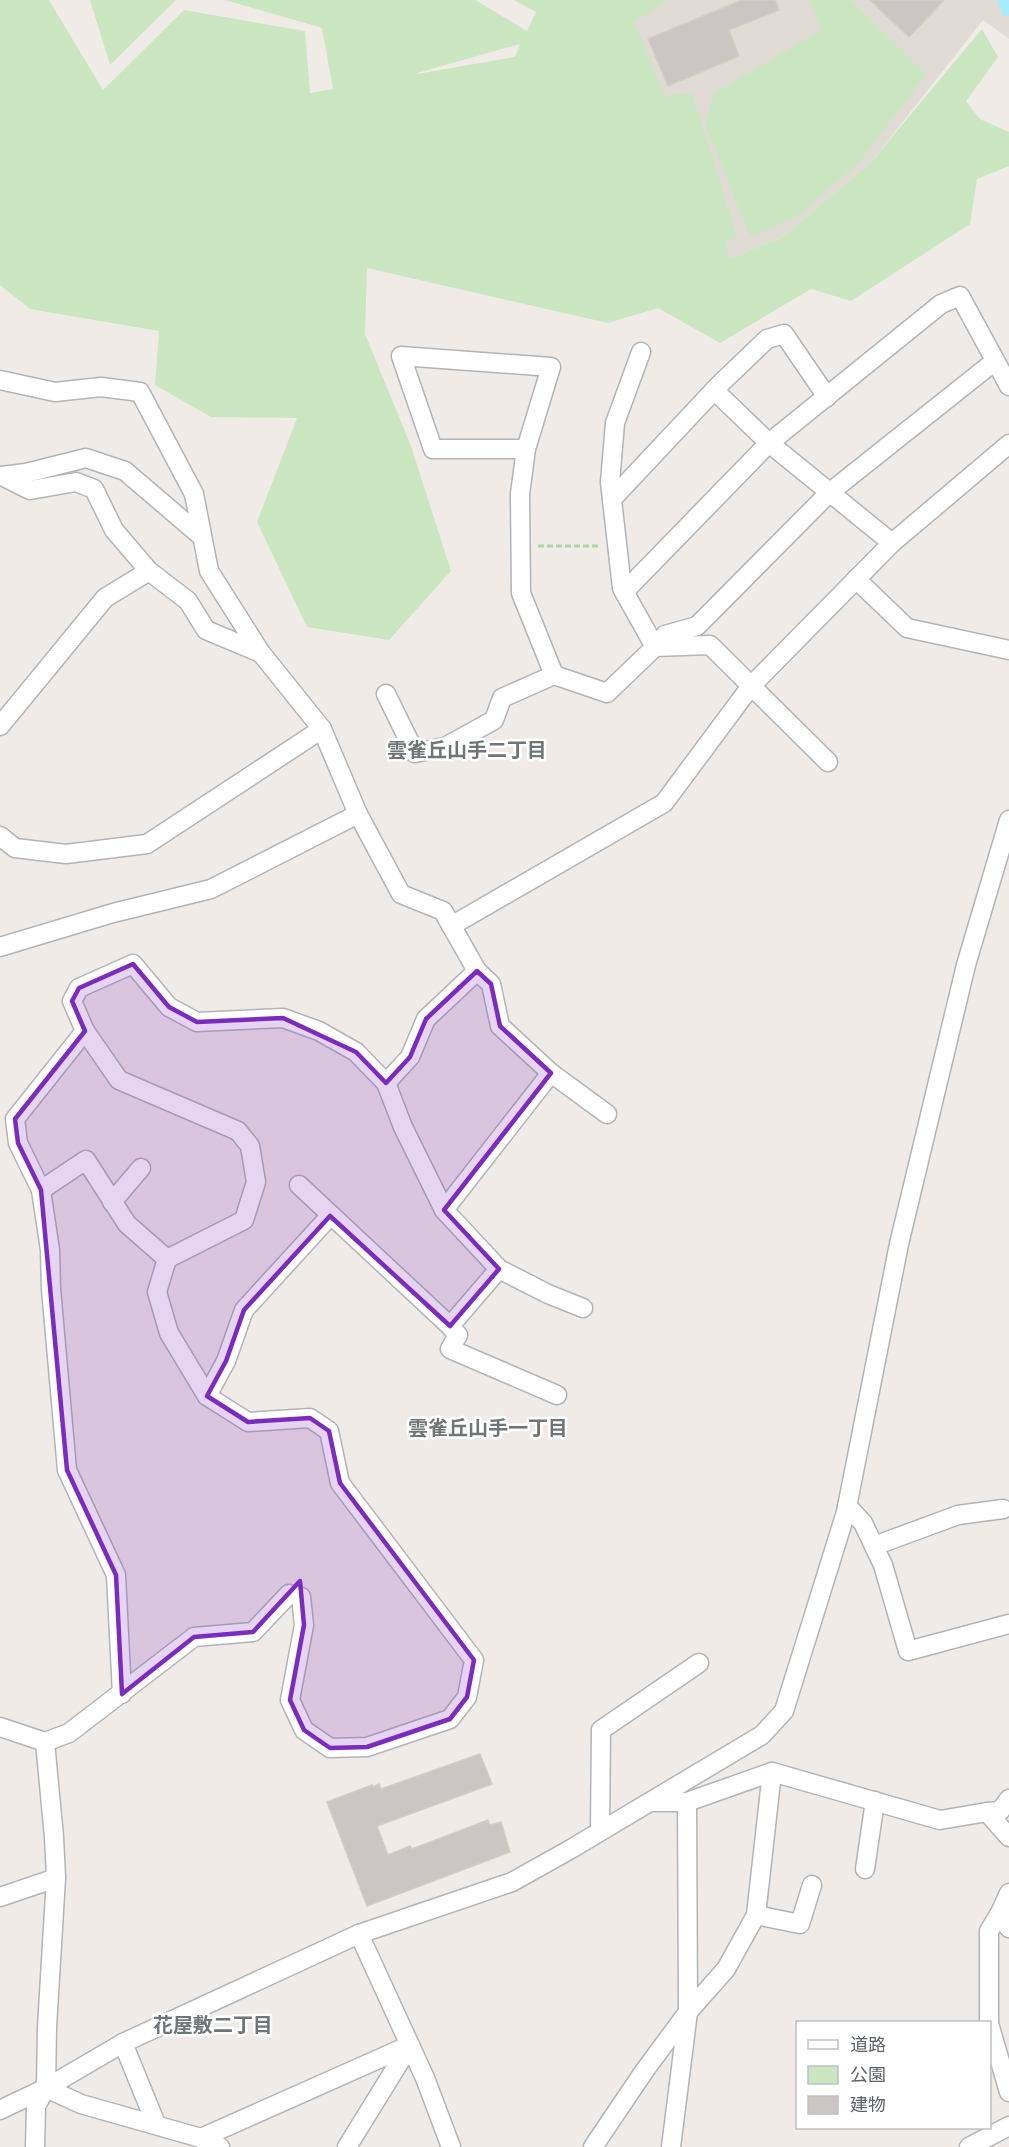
<svg xmlns="http://www.w3.org/2000/svg" width="1009" height="2147" viewBox="0 0 1009 2147" font-family="'Sofia Sans Condensed','Noto Sans JP',sans-serif">
	<rect width="100%" height="100%" fill="#f0ebe6"/>
	<polygon fill="#e0dbd4" points="661,0 1009,0 1009,39 983,20 871,162 783,237 729,259 618,26"/>
	<g fill="#cbe7c2" fill-rule="evenodd">
		<path d="M0 0H49L103 90 184 10 305 31 310 93 333 89 322 28 225 0H475L527 31 536 12 514 0H669L634 21 665 96 692 93 737 237 725 242 729 259 783 237 871 162 982 29 998 57 966 101 980 119 1009 132V166L977 179 970 224 851 301 811 289 720 343 658 308 608 323 367 268 365 334 411 446 451 571 389 640 307 627 257 522 297 418 211 417 155 385 159 331 30 309 0 285ZM520 44 515 57 417 74V73Z"/>
		<polygon points="90,0 176,0 110,65"/>
		<polygon points="809,0 851,0 926,74 859,162 798,216 750,237 705,124 714,93 822,30"/>
	</g>
	<polygon fill="#a7edff" points="997,0 1009,0 1009,15 1004,17"/>
	<g fill="#cbc6c3" stroke="#d5ccc4" stroke-width="1.5">
		<polygon points="742,0 775,0 779,10 729,30 739,56 668,86 648,39"/>
		<polygon points="870,0 944,0 909,37"/>
		<polygon points="480,1754 492,1784 377,1826 388,1855 410,1846 412,1849 488,1820 490,1825 501,1822 510,1852 367,1906 327,1802 372,1785 373,1787 379,1784 381,1789"/>
	</g>
	<g fill="none" stroke-linecap="round" stroke-linejoin="round">
		<g stroke="#b1b5b8" stroke-width="21">
			<g id="minor">
				<polyline points="641,352 615,423 610,482 622,588 655,647 665,635 697,626 829,493 995,361"/>
				<polyline points="0,380 55,392 101,387 140,392 194,494 209,571 261,653 322,729 358,814 401,894 443,911 477,971 426,1019 410,1057 386,1083 403,1127 444,1210 499,1269 548,1294 583,1308"/>
				<polyline points="714,390 769,443 892,543"/>
				<polyline points="526,449 433,449 401,356 551,367 526,449 520,494 521,593 554,675"/>
				<polyline points="2,476 30,490 76,482 94,489 114,530 149,571 188,601 206,630 261,653"/>
				<polyline points="2,476 26,473 86,458 125,471 201,536"/>
				<polyline points="612,499 720,384 767,339 784,334 827,397"/>
				<polyline points="856,579 907,628 1009,650"/>
				<polyline points="624,592 769,443 941,304 960,296 1009,386"/>
				<polyline points="386,694 415,753 445,747 494,720 502,698 554,675 607,693 655,647 710,645 828,762"/>
				<polyline points="0,726 105,598 149,571"/>
				<polyline points="0,836 15,848 66,854 147,844 322,729"/>
				<polyline points="451,926 664,803 751,686 892,543 1009,444"/>
				<polyline points="0,947 113,913 211,889 358,814"/>
				<polyline points="85,1031 119,1080 238,1131 250,1146 256,1182 244,1220 167,1259"/>
				<polyline points="551,1073 607,1114"/>
				<polyline points="299,1185 450,1326 458,1335 450,1349 557,1395"/>
				<polyline points="41,1190 18,1143 15,1119 85,1031 72,1001 79,988 133,964 169,1007 197,1022 283,1018 319,1031 356,1052 386,1083"/>
				<polyline points="112,1202 141,1168"/>
				<polyline points="444,1210 551,1073 500,1026 491,984 477,971"/>
				<polyline points="450,1326 499,1269"/>
				<polyline points="207,1396 226,1361 244,1310 330,1216"/>
				<polyline points="847,1506 863,1523 883,1565 908,1651 1009,1624"/>
				<polyline points="874,1546 958,1515 1003,1509"/>
				<polyline points="0,1727 45,1742 69,1733 194,1637 253,1632 289,1594 301,1597 304,1625 290,1700 304,1730 330,1748 367,1747 450,1719 467,1697 474,1660 340,1483 329,1431 310,1418 248,1422 207,1396 169,1333 157,1292 167,1259 127,1224 86,1160 41,1190 50,1250 51,1289 67,1470 116,1575 122,1694"/>
				<polyline points="45,1742 54,1837 56,1878"/>
				<polyline points="651,1802 687,1802 688,2012 671,2147"/>
				<polyline points="687,1802 772,1772 940,1820 987,1812 1009,1837"/>
				<polyline points="987,1812 1000,1811 1009,1799"/>
				<polyline points="600,1831 601,1730 699,1663"/>
				<polyline points="865,1869 875,1801"/>
				<polyline points="1009,1893 1000,1913 1009,1928"/>
				<polyline points="0,1897 56,1878 47,2027 46,2088 36,2106 35,2147"/>
				<polyline points="756,1915 800,1924 812,1885"/>
				<polyline points="359,1934 425,2078 451,2147"/>
				<polyline points="989,2022 989,1931 1000,1913"/>
				<polyline points="990,2027 1009,2092"/>
				<polyline points="123,2043 156,2124"/>
				<polyline points="46,2088 81,2104 201,2138 220,2147"/>
				<polyline points="0,2110 46,2088 123,2043 359,1934 512,1882 571,1849 762,1735 784,1711 846,1512 899,1244 966,965 1009,820"/>
				<polyline points="201,2138 410,2045 347,2147"/>
				<polyline points="593,2147 645,2070 688,2012 726,1969 756,1915 772,1772"/>
				<polyline points="969,2147 1009,2126"/>
			</g>
		</g>
		<polyline stroke="#a5d9a7" stroke-width="3" stroke-dasharray="6 3" stroke-linecap="butt" points="538,546 601,546"/>
		<use href="#minor" stroke="#fff" stroke-width="18"/>
	</g>
	<path fill="#7b2cbf" fill-opacity="0.2" stroke="#7b2cbf" stroke-width="4.5" stroke-linejoin="round" d="M133 964 169 1007 197 1022 283 1018 356 1052 386 1083 410 1057 426 1019 477 971 491 984 500 1026 551 1073 444 1210 499 1269 450 1326 330 1216 244 1310 226 1361 207 1396 248 1422 310 1418 329 1431 340 1483 474 1660 467 1697 450 1719 367 1747 330 1748 304 1730 290 1700 304 1625 300 1581 253 1632 194 1637 122 1694 116 1575 67 1470 41 1190 18 1143 15 1119 85 1031 72 1001 79 988Z"/>
	<g text-anchor="middle" dominant-baseline="central" stroke-width="5" stroke-linejoin="round" paint-order="stroke">
		<g font-size="20" font-weight="bold" fill="#6e7678" stroke="#fff">
			<text x="467" y="751">雲雀丘山手二丁目</text>
			<text x="488" y="1429">雲雀丘山手一丁目</text>
			<text x="213" y="2026">花屋敷二丁目</text>
		</g>
	</g>
	<rect x="796" y="2021" width="195" height="108" fill="#ffffff" stroke="#bec1c2" stroke-width="1.5"/>
	<rect x="808" y="2040" width="30" height="9" fill="#ffffff" stroke="#bec1c2" stroke-width="1.5"/>
	<text x="850" y="2051" font-size="18" fill="#5d6366">道路</text>
	<rect x="808" y="2066" width="30" height="18" fill="#cbe7c2" stroke="#bec1c2" stroke-width="1.5"/>
	<text x="850" y="2081" font-size="18" fill="#5d6366">公園</text>
	<rect x="808" y="2096" width="30" height="18" fill="#cbc6c3" stroke="#bec1c2" stroke-width="1.5"/>
	<text x="850" y="2111" font-size="18" fill="#5d6366">建物</text>
</svg>
